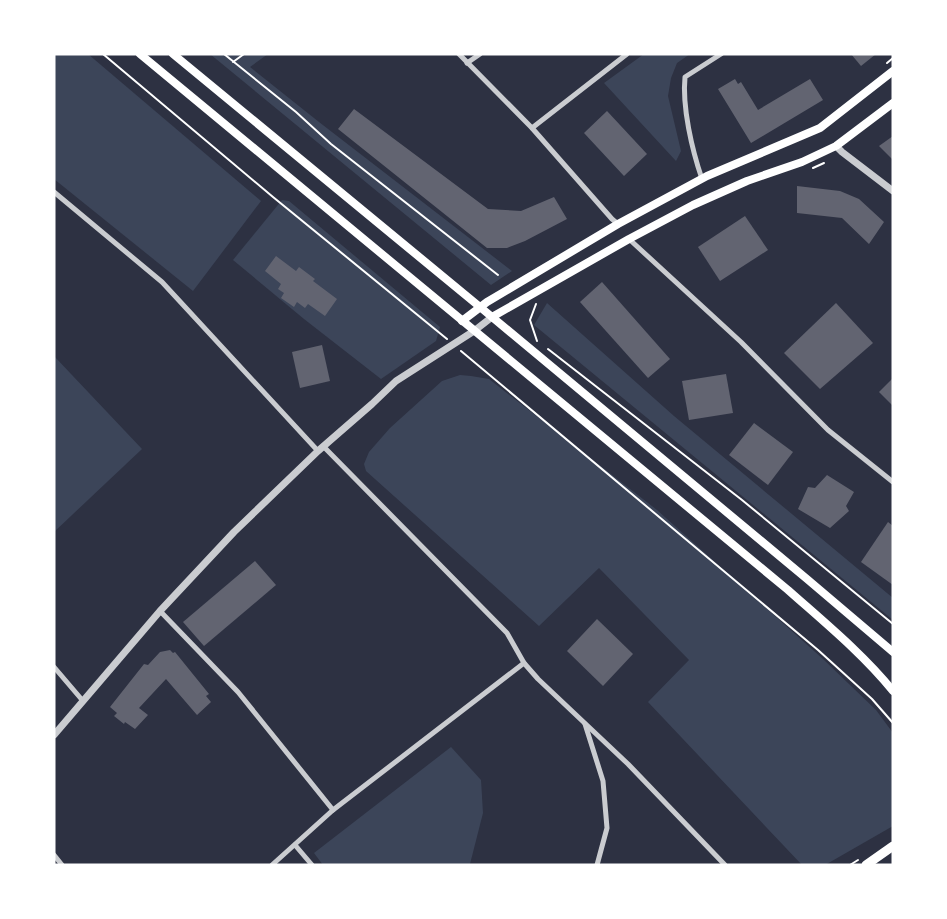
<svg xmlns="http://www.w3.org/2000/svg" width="947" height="919" viewBox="0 0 947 919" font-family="'Noto Sans',sans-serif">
	<rect width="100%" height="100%" fill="#2d3142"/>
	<g fill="#3c4559">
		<polygon points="54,54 88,54 261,201 193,291 54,179"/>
		<polygon points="210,54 268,54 250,67 319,122 512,271 491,285"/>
		<polygon points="644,54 690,54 677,63 671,78 668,96 681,151 676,161 604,83"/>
		<polygon points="282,200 289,201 440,327 436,341 381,379 304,319 233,260"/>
		<polygon points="547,303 674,416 893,598 893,620 534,325"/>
		<polygon points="54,356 142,449 54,532"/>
		<polygon points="460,375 471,376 489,379 657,510 823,659 876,710 893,733 893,826 825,865 802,865 648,702 689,660 599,568 539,626 366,471 364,464 369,452 390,428 442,381"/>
		<polygon points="451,747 481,780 483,813 470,864 323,865 314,853"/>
	</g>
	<g fill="#626471">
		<polygon points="851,54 876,54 861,66"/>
		<polygon points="735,79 738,84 741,82 758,110 810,79 823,100 751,143 718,89"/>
		<polygon points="354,109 488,209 521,211 554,197 567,219 525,241 507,248 487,248 338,129"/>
		<polygon points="607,111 647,154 624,176 584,133"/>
		<polygon points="893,136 893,160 879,146"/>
		<polygon points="797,186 840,191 859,199 884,222 869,244 842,218 797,213"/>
		<polygon points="745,216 768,250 720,281 698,247"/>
		<polygon points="276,256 296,271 299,267 315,279 313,281 337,299 325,316 308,304 305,308 297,302 294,307 281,298 284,293 278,289 281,284 265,271"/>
		<polygon points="602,282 670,359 648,378 580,302"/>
		<polygon points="836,303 873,343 820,389 784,353"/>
		<polygon points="322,345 330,381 300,388 292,352"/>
		<polygon points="726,374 733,413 689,420 682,381"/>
		<polygon points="893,378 893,406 879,392"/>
		<polygon points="754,423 793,452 768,485 729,455"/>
		<polygon points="827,475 854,492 846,506 849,511 830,528 798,509 808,487 815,488"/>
		<polygon points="888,522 893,526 893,585 861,562"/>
		<polygon points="255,561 276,585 204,646 183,622"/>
		<polygon points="597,619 633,654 603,686 567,651"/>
		<polygon points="170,650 173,653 175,652 209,694 206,696 211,702 197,715 166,679 139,708 148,715 135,729 125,722 124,724 114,716 117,713 110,707 144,664 148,665 160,652"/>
	</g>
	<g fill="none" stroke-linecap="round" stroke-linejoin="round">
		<g stroke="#fff" stroke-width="2">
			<polyline points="103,54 273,197 447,339"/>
			<polyline points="224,54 296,112 331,144 498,275"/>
			<polyline points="233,62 244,54"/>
			<polyline points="887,63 893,58"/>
			<polyline points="813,168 824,163"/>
			<polyline points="536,304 530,320 537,341"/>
			<polyline points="548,349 742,500 893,624"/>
			<polyline points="461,351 818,650 872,699 893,723"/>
			<polyline points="850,865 858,860"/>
		</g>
		<g stroke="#caccd0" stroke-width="5">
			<polyline points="459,54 532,128 612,219 618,224"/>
			<polyline points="467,63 480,54"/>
			<polyline points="532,128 627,54"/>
			<path d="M702 179C692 150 682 107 685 77L721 54"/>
			<polyline points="54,192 162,282 318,451"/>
			<polyline points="629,239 741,342 828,430 893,482"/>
			<polyline points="323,446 507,633 524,663 538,679 628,764 725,865"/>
			<polyline points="160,611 238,692 333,810"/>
			<polyline points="54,667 83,701"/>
			<polyline points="585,724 603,781 607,828 597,865"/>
			<polyline points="295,845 312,865"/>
			<polyline points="54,855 62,865"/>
			<polyline points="272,865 333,810 524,663"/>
		</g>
		<g stroke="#caccd0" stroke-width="7">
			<polyline points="836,146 842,152 893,191"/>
			<polyline points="54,735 160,611 234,532 318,451 372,404 396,381 474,331 492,317"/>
		</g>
		<g stroke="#fff" stroke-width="8">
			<path d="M140 54 788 590C824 622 862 653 893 691"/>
			<polyline points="173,54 480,307 807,579 893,652"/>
			<polyline points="492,317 629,239 693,205 747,181 802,162 836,146 893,103"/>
			<polyline points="462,321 487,302 618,224 707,176 820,128 893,71"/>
		</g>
		<polyline stroke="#fff" stroke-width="9" points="866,865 893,846"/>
	</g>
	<rect width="947" height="919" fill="none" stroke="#ffffff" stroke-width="111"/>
</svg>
